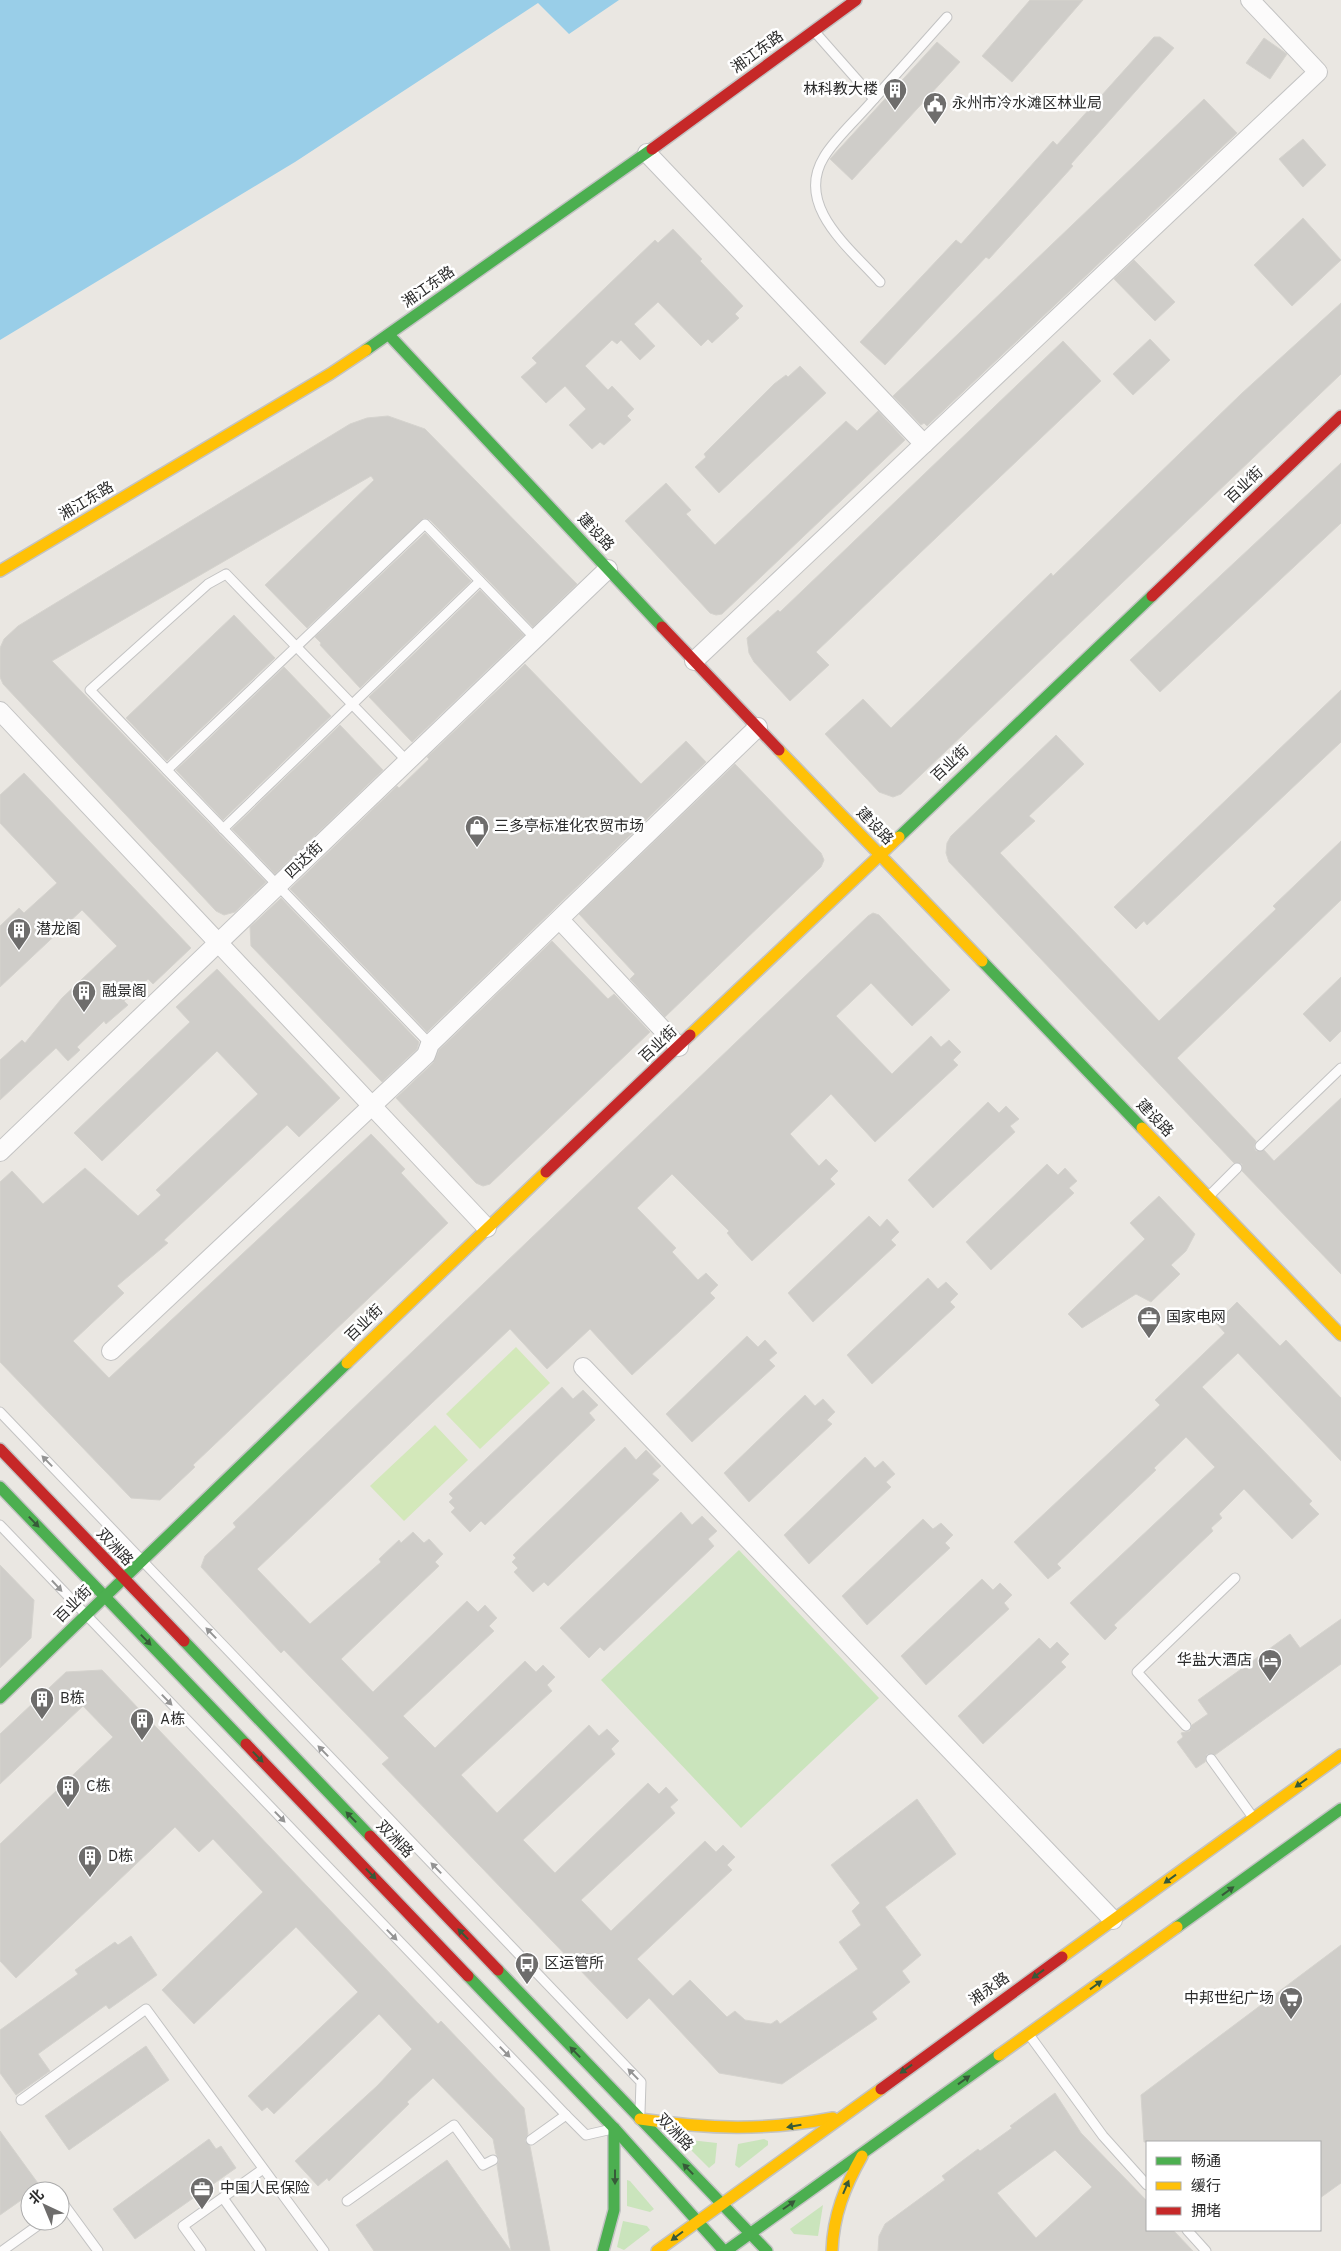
<svg xmlns="http://www.w3.org/2000/svg" width="1341" height="2251" viewBox="0 0 1341 2251" font-family="Overpass,'Noto Sans SC',sans-serif">
	<rect width="100%" height="100%" fill="#eae7e2"/>
	<g fill="#cae4bc">
		<polygon points="739,1550 879,1698 741,1828 601,1680"/>
		<polygon points="764,2139 768,2141 768,2145 739,2168 735,2165 738,2144"/>
		<polygon points="690,2140 717,2143 715,2163 709,2168 688,2147 687,2144"/>
		<polygon points="627,2180 630,2181 654,2209 650,2212 627,2206"/>
		<polygon points="823,2205 818,2236 794,2234 790,2229"/>
		<polygon points="623,2221 647,2226 650,2230 624,2250 617,2247"/>
	</g>
	<g fill="#d3e8ba">
		<polygon points="516,1347 550,1383 480,1449 446,1414"/>
		<polygon points="435,1425 468,1460 404,1521 370,1486"/>
	</g>
	<polygon fill="#99cee8" points="0,0 619,0 569,34 538,3 295,162 0,340"/>
	<g fill="#cfcdc9" stroke="#d5d3ce" fill-rule="evenodd">
		<polygon points="1030,0 1083,0 1012,82 982,56"/>
		<polygon points="1154,37 1160,37 1174,48 1071,164 1073,166 989,259 986,257 885,365 860,342 956,240 961,244 1053,141 1057,145"/>
		<polygon points="1264,38 1287,54 1270,79 1246,63"/>
		<polygon points="937,42 960,62 852,180 830,159"/>
		<polygon points="1204,99 1237,133 927,426 924,423 921,425 893,396"/>
		<polygon points="1303,139 1326,165 1303,187 1279,159"/>
		<polygon points="1303,218 1341,260 1292,306 1254,265"/>
		<polygon points="673,229 702,259 700,261 743,306 735,314 739,318 712,343 708,339 701,346 658,302 634,324 655,346 640,360 621,340 617,344 612,340 585,366 608,390 612,386 634,409 627,416 631,420 604,445 600,442 592,449 569,425 586,409 565,386 546,403 521,377 537,363 532,358 655,240 658,243"/>
		<polygon points="1134,260 1175,302 1155,321 1114,279"/>
		<polygon points="1341,303 1341,374 901,794 893,797 879,792 825,734 863,699 891,728 1051,573 1053,576 1241,394"/>
		<polygon points="1150,339 1170,360 1133,395 1113,374"/>
		<polygon points="1063,341 1101,381 816,652 829,665 790,701 754,662 749,653 747,638 778,610 780,612"/>
		<polygon points="800,366 826,393 719,493 695,467 706,457 704,454 774,384 786,375 788,377"/>
		<polygon points="878,411 905,440 722,614 716,615 710,613 625,521 666,483 691,510 686,514 715,545 846,421 857,431"/>
		<polygon points="388,416 425,429 577,584 533,627 430,520 424,518 307,628 265,585 374,480 371,476 52,661 266,882 235,912 224,915 216,911 3,684 0,677 0,648 4,639 18,626 350,424 367,418"/>
		<polygon points="1341,463 1341,523 1160,692 1130,660"/>
		<polygon points="425,533 471,581 360,688 320,645 321,643 315,637"/>
		<polygon points="480,590 524,635 412,742 369,697"/>
		<polygon points="234,615 275,658 167,761 126,718"/>
		<polygon points="525,664 641,784 686,741 706,762 427,1032 290,889 397,786 399,788 429,759 427,757"/>
		<polygon points="284,667 331,716 223,820 176,770"/>
		<polygon points="1341,690 1341,742 1147,925 1144,921 1136,929 1114,907"/>
		<polygon points="340,725 383,770 275,874 232,829"/>
		<polygon points="1056,735 1084,764 1029,816 1035,821 1000,853 1159,1021 1276,909 1273,906 1341,841 1341,900 1177,1058 1256,1141 1254,1147 1256,1151 1264,1150 1274,1161 1341,1098 1341,1274 1242,1171 1242,1164 1234,1163 949,862 946,853 947,843 951,836"/>
		<polygon points="735,764 821,853 824,860 821,867 665,1017 630,979 635,974 579,914"/>
		<polygon points="24,773 191,948 153,984 148,979 124,1001 128,1005 106,1024 104,1021 77,1047 80,1050 68,1061 56,1048 0,1100 0,1060 22,1040 25,1043 62,998 117,946 82,910 0,987 0,926 19,908 24,913 57,883 0,823 0,795"/>
		<polygon points="281,898 419,1042 417,1049 382,1082 251,946 250,927"/>
		<polygon points="873,913 879,915 950,990 912,1026 871,983 836,1016 892,1074 931,1036 941,1047 949,1040 961,1052 953,1060 958,1065 875,1142 831,1094 790,1134 819,1166 826,1159 838,1171 830,1179 835,1184 752,1261 737,1245 727,1233 729,1231 672,1174 637,1208 676,1248 672,1252 698,1280 706,1273 718,1285 710,1293 715,1298 681,1330 632,1375 590,1329 547,1369 510,1329 257,1569 310,1624 381,1562 379,1559 399,1540 401,1543 413,1532 424,1543 429,1539 443,1554 435,1562 439,1566 341,1659 373,1692 467,1601 478,1612 485,1605 497,1618 489,1626 494,1631 403,1716 435,1748 525,1661 536,1672 543,1665 555,1677 547,1685 552,1691 461,1775 497,1813 589,1725 599,1736 607,1729 619,1741 611,1749 615,1754 523,1840 555,1873 648,1783 659,1794 666,1787 678,1800 670,1807 675,1813 581,1900 611,1931 705,1841 716,1852 723,1845 735,1857 727,1865 732,1870 637,1959 673,1996 690,1980 727,2017 735,2011 745,2020 771,2024 777,2020 780,2024 858,1969 839,1942 861,1925 852,1911 860,1903 831,1865 917,1799 956,1854 885,1907 921,1955 902,1971 910,1982 872,2012 877,2019 782,2084 719,2073 649,1998 627,2019 382,1764 389,1758 284,1650 281,1653 201,1567 205,1556 236,1527 233,1523 868,916"/>
		<polygon points="552,941 608,999 614,994 650,1032 490,1184 483,1186 476,1183 396,1098 433,1063 439,1050"/>
		<polygon points="217,969 340,1098 299,1137 287,1125 164,1240 168,1243 117,1286 124,1293 73,1341 109,1378 371,1134 405,1169 401,1173 448,1223 193,1465 195,1467 160,1500 131,1498 0,1362 0,1182 12,1171 43,1204 85,1168 138,1216 161,1195 156,1190 258,1094 217,1051 102,1161 74,1133 190,1022 176,1007"/>
		<polygon points="1341,977 1341,1031 1330,1042 1303,1014"/>
		<polygon points="988,1102 999,1113 1006,1106 1019,1119 1010,1126 1015,1132 933,1208 908,1180"/>
		<polygon points="1047,1164 1058,1175 1065,1168 1077,1181 1069,1188 1074,1193 991,1270 966,1242"/>
		<polygon points="1159,1196 1195,1234 1186,1251 1171,1265 1180,1274 1151,1302 1136,1294 1082,1328 1068,1314 1145,1239 1130,1223"/>
		<polygon points="869,1216 880,1227 887,1219 899,1232 891,1240 896,1245 813,1322 788,1293"/>
		<polygon points="928,1278 938,1289 946,1282 958,1294 950,1302 955,1307 872,1384 847,1355"/>
		<polygon points="1237,1302 1280,1346 1286,1340 1341,1398 1341,1461 1238,1353 1202,1387 1312,1501 1309,1504 1319,1514 1292,1539 1244,1489 1219,1514 1222,1518 1211,1528 1213,1531 1114,1625 1117,1628 1105,1640 1070,1603 1215,1467 1186,1437 1154,1468 1156,1470 1057,1564 1061,1568 1048,1579 1014,1542 1160,1405 1155,1400 1225,1333 1216,1323"/>
		<polygon points="747,1336 758,1347 765,1340 777,1353 769,1360 775,1366 692,1442 666,1414"/>
		<polygon points="562,1387 573,1399 583,1390 598,1405 589,1413 595,1420 485,1525 481,1521 470,1532 451,1512 455,1508 449,1502 453,1498 449,1494"/>
		<polygon points="805,1395 815,1406 823,1399 835,1412 827,1420 832,1424 749,1502 724,1473"/>
		<polygon points="625,1447 636,1460 646,1450 661,1466 652,1474 659,1480 548,1586 544,1582 533,1592 514,1572 518,1568 512,1562 516,1558 513,1555"/>
		<polygon points="865,1457 875,1468 883,1461 895,1474 886,1482 891,1487 809,1564 784,1535"/>
		<polygon points="681,1512 692,1525 702,1516 717,1531 708,1539 714,1546 604,1651 600,1647 589,1658 560,1628"/>
		<polygon points="923,1519 933,1529 941,1523 953,1535 945,1543 950,1548 867,1625 842,1596"/>
		<polygon points="0,1565 34,1600 31,1638 0,1668"/>
		<polygon points="982,1579 993,1590 1000,1583 1012,1595 1004,1603 1009,1609 926,1685 901,1656"/>
		<polygon points="1341,1619 1341,1664 1215,1755 1207,1754 1205,1762 1196,1768 1177,1742 1183,1737 1181,1733 1190,1731 1192,1725 1208,1714 1198,1700 1290,1634 1300,1648"/>
		<polygon points="1039,1638 1050,1649 1057,1642 1069,1654 1061,1662 1066,1667 983,1744 958,1716"/>
		<polygon points="102,1670 438,2024 441,2021 524,2108 528,2134 525,2141 530,2146 550,2251 374,2251 356,2225 447,2160 511,2251 497,2165 499,2160 496,2154 493,2139 433,2078 407,2102 409,2104 329,2181 327,2178 318,2186 295,2161 377,2086 412,2049 379,2014 274,2114 267,2107 262,2111 248,2096 358,1992 296,1927 194,2024 162,1990 263,1892 213,1839 199,1852 175,1827 16,1978 0,1961 0,1844 113,1737 83,1706 0,1784 0,1734 66,1672"/>
		<polygon points="131,1936 157,1975 109,2009 106,2005 38,2054 50,2071 16,2095 0,2073 0,2030 78,1974 75,1970 115,1942 118,1945"/>
		<polygon points="1341,1945 1341,2183 1320,2198 1320,2142 1144,2142 1141,2095"/>
		<polygon points="146,2046 169,2080 69,2150 45,2116"/>
		<path d="M1055 2093 1081 2133 1147 2201V2230H1173L1193 2251H878L879 2236 885 2224 945 2180 942 2176 978 2149 980 2151 1012 2128 1010 2126ZM1055 2150 1092 2187 1036 2238 997 2193Z"/>
		<polygon points="0,2131 40,2186 30,2191 30,2194 0,2215"/>
		<polygon points="209,2139 216,2149 221,2146 236,2168 135,2239 113,2209"/>
	</g>
	<g fill="none" stroke-linecap="round" stroke-linejoin="round">
		<g stroke="#c3c3c3" stroke-width="11">
			<g id="lane">
				<path d="M814 31 874 99C860 116 835 138 824 157 794 206 851 249 880 282"/>
				<polyline points="874,99 947,17"/>
				<polyline points="408,762 226,574 208,584 90,690 430,1044"/>
				<polyline points="167,770 425,524 536,639"/>
				<polyline points="223,829 480,581"/>
				<polyline points="1260,1146 1341,1068"/>
				<polyline points="1210,1195 1237,1168"/>
				<polyline points="0,1412 641,2082 640,2112"/>
				<polyline points="0,1525 566,2115 586,2135 612,2129"/>
				<polyline points="1186,1726 1137,1672 1235,1578"/>
				<polyline points="1211,1759 1252,1816"/>
				<polyline points="1030,2036 1103,2136 1147,2185"/>
				<polyline points="21,2100 146,2009 324,2251"/>
				<polyline points="531,2140 566,2115"/>
				<polyline points="223,2198 261,2251"/>
				<polyline points="347,2201 454,2125 483,2165 493,2160"/>
				<polyline points="60,2210 65,2206 98,2251"/>
				<polyline points="1187,2230 1206,2251"/>
				<polyline points="2,2251 44,2221"/>
				<polyline points="201,2251 183,2226 263,2169"/>
			</g>
		</g>
		<g stroke="#c3c3c3" stroke-width="20">
			<g id="street">
				<polyline points="647,153 924,444"/>
				<polyline points="694,661 1318,72 1250,0"/>
				<polyline points="0,711 487,1228"/>
				<polyline points="560,920 679,1047"/>
				<polyline points="0,1152 608,569"/>
				<polyline points="111,1351 426,1055 430,1044 758,727"/>
				<polyline points="583,1367 1113,1920"/>
			</g>
		</g>
		<g stroke="#c3c3c3" stroke-width="14">
			<g id="fast">
				<polyline points="389,335 662,627"/>
				<polyline points="366,350 652,149"/>
				<polyline points="899,837 1152,596"/>
				<polyline points="982,961 1142,1128"/>
				<polyline points="0,1487 246,1744"/>
				<polyline points="184,1641 370,1836"/>
				<polyline points="0,1698 347,1363"/>
				<polyline points="1177,1927 1341,1809"/>
				<polyline points="498,1970 767,2251"/>
				<polyline points="468,1976 614,2128 724,2251"/>
				<polyline points="603,2251 614,2210 614,2128"/>
				<polyline points="726,2251 999,2055"/>
			</g>
		</g>
		<g stroke="#c3c3c3" stroke-width="14">
			<g id="slow">
				<polyline points="0,571 330,374 366,350"/>
				<polyline points="779,750 982,961"/>
				<polyline points="690,1035 899,837"/>
				<polyline points="1142,1128 1341,1335"/>
				<polyline points="347,1363 546,1172"/>
				<polyline points="1062,1957 1341,1755"/>
				<polyline points="999,2055 1177,1927"/>
				<path d="M640 2119C708 2129 765 2131 833 2118"/>
				<polyline points="657,2251 881,2089"/>
				<path d="M832 2251C833 2216 845 2186 862 2156"/>
			</g>
		</g>
		<g stroke="#c3c3c3" stroke-width="14">
			<g id="jam">
				<polyline points="652,149 856,0"/>
				<polyline points="1152,596 1341,416"/>
				<polyline points="662,627 779,750"/>
				<polyline points="546,1172 690,1035"/>
				<polyline points="0,1449 184,1641"/>
				<polyline points="246,1744 468,1976"/>
				<polyline points="370,1836 498,1970"/>
				<polyline points="881,2089 1062,1957"/>
			</g>
		</g>
		<use href="#lane" stroke="#fcfbfb" stroke-width="9"/>
		<use href="#street" stroke="#fcfbfb" stroke-width="18"/>
		<use href="#fast" stroke="#4caf50" stroke-width="11"/>
		<use href="#slow" stroke="#ffc107" stroke-width="11"/>
		<use href="#jam" stroke="#c62828" stroke-width="11"/>
	</g>
	<defs><path id="oneway-solid" d="M-6-.8H1V-3.2L6.5 0L1 3.2V.8H-6Z" transform="scale(1.25)"/></defs>
	<g fill="#949494">
		<use href="#oneway-solid" transform="translate(47 1461) rotate(-134)"/>
		<use href="#oneway-solid" transform="translate(57 1586) rotate(47)"/>
		<use href="#oneway-solid" transform="translate(211 1633) rotate(-134)"/>
		<use href="#oneway-solid" transform="translate(167 1700) rotate(46)"/>
		<use href="#oneway-solid" transform="translate(323 1751) rotate(-134)"/>
		<use href="#oneway-solid" transform="translate(280 1817) rotate(46)"/>
		<use href="#oneway-solid" transform="translate(436 1868) rotate(-134)"/>
		<use href="#oneway-solid" transform="translate(392 1935) rotate(46)"/>
		<use href="#oneway-solid" transform="translate(505 2052) rotate(46)"/>
		<use href="#oneway-solid" transform="translate(633 2074) rotate(-134)"/>
	</g>
	<g fill="#375a39">
		<use href="#oneway-solid" transform="translate(34 1522) rotate(46)"/>
		<use href="#oneway-solid" transform="translate(146 1640) rotate(46)"/>
		<use href="#oneway-solid" transform="translate(258 1757) rotate(46)"/>
		<use href="#oneway-solid" transform="translate(1301 1783) rotate(144)"/>
		<use href="#oneway-solid" transform="translate(351 1817) rotate(-134)"/>
		<use href="#oneway-solid" transform="translate(371 1874) rotate(46)"/>
		<use href="#oneway-solid" transform="translate(1170 1879) rotate(144)"/>
		<use href="#oneway-solid" transform="translate(1228 1891) rotate(-36)"/>
		<use href="#oneway-solid" transform="translate(463 1934) rotate(-134)"/>
		<use href="#oneway-solid" transform="translate(1038 1974) rotate(144)"/>
		<use href="#oneway-solid" transform="translate(1096 1985) rotate(-36)"/>
		<use href="#oneway-solid" transform="translate(575 2052) rotate(-134)"/>
		<use href="#oneway-solid" transform="translate(906 2069) rotate(144)"/>
		<use href="#oneway-solid" transform="translate(964 2080) rotate(-36)"/>
		<use href="#oneway-solid" transform="translate(794 2126) rotate(170)"/>
		<use href="#oneway-solid" transform="translate(688 2169) rotate(-134)"/>
		<use href="#oneway-solid" transform="translate(615 2177) rotate(90)"/>
		<use href="#oneway-solid" transform="translate(846 2187) rotate(-67)"/>
		<use href="#oneway-solid" transform="translate(789 2205) rotate(-35)"/>
		<use href="#oneway-solid" transform="translate(677 2236) rotate(143)"/>
	</g>
	<defs>
		<g id="building-pin" transform="scale(1.25)"><path d="M0 17L-7.5 6A9.5 9.5 0 1 1 7.5 6Z" fill="#6e6d6c" stroke="#fff"/><path d="M-4-6H4V6H1V3H-1V6H-4ZM-2.5-4.3h1.7v1.8h-1.7ZM.8-4.3h1.7v1.8H.8ZM-2.5-1h1.7V.8h-1.7ZM.8-1h1.7V.8H.8Z" fill="#fff"/></g>
		<g id="civic-pin" transform="scale(1.25)"><path d="M0 17L-7.5 6A9.5 9.5 0 1 1 7.5 6Z" fill="#6e6d6c" stroke="#fff"/><path d="M-.6-6.5H3V-4.5H.6V-3L4-1V1h2V6H-6V1h2V-1L-.6-3ZM-1.2 2.5V6h2.4V2.5Z" fill="#fff"/></g>
		<g id="shop-pin" transform="scale(1.25)"><path d="M0 17L-7.5 6A9.5 9.5 0 1 1 7.5 6Z" fill="#6e6d6c" stroke="#fff"/><path d="M-5-2.5h2.3a2.7 3.5 0 0 1 5.4 0H5L5.5 6h-11ZM-1.5-2.5h3a1.5 2.3 0 0 0-3 0Z" fill="#fff"/></g>
		<g id="office-pin" transform="scale(1.25)"><path d="M0 17L-7.5 6A9.5 9.5 0 1 1 7.5 6Z" fill="#6e6d6c" stroke="#fff"/><path d="M-6-3h4V-5.5h4V-3h4V5H-6ZM-1-4.5V-3h2v-1.5ZM-6 0V1H6V0Z" fill="#fff"/></g>
		<g id="hotel-pin" transform="scale(1.25)"><path d="M0 17L-7.5 6A9.5 9.5 0 1 1 7.5 6Z" fill="#6e6d6c" stroke="#fff"/><path d="M-6-4.5h1.5V1H6V5H4.5V3h-9V5H-6ZM-4 0a1.8 1.8 0 1 1 3.6 0ZM.5 0V-2.5h3Q6-2.5 6 0Z" fill="#fff"/></g>
		<g id="bus-pin" transform="scale(1.25)"><path d="M0 17L-7.5 6A9.5 9.5 0 1 1 7.5 6Z" fill="#6e6d6c" stroke="#fff"/><path d="M-5-6H5V4H4V6H2V4H-2V6H-4V4H-5ZM-3.5-4V0h7V-4ZM-3.5 1.2v1.5H-2V1.2ZM2 1.2v1.5H3.5V1.2Z" fill="#fff"/></g>
		<g id="supermarket-pin" transform="scale(1.25)"><path d="M0 17L-7.5 6A9.5 9.5 0 1 1 7.5 6Z" fill="#6e6d6c" stroke="#fff"/><path d="M-6-5.5h2.5l.6 2H6L4.5 2H-2.5L-4.4-4H-6ZM-1.5 3.2a1.3 1.3 0 1 0 .1 0ZM3 3.2a1.3 1.3 0 1 0 .1 0Z" fill="#fff"/></g>
	</defs>
	<g fill-rule="evenodd">
		<use href="#building-pin" x="895" y="90"/>
		<use href="#civic-pin" x="935" y="104"/>
		<use href="#shop-pin" x="477" y="827"/>
		<use href="#building-pin" x="19" y="930"/>
		<use href="#building-pin" x="84" y="992"/>
		<use href="#office-pin" x="1149" y="1318"/>
		<use href="#hotel-pin" x="1270" y="1661"/>
		<use href="#building-pin" x="42" y="1699"/>
		<use href="#building-pin" x="142" y="1720"/>
		<use href="#building-pin" x="68" y="1787"/>
		<use href="#building-pin" x="90" y="1857"/>
		<use href="#bus-pin" x="527" y="1964"/>
		<use href="#supermarket-pin" x="1291" y="1999"/>
		<use href="#office-pin" x="202" y="2189"/>
	</g>
	<g text-anchor="middle" dominant-baseline="central" stroke-width="5" stroke-linejoin="round" paint-order="stroke">
		<g font-size="15" fill="#2c2c2c" stroke="#fff">
			<text transform="translate(758 53) rotate(-36)">湘江东路</text>
			<text transform="translate(429 288) rotate(-35)">湘江东路</text>
			<text transform="translate(1245 486) rotate(-43)">百业街</text>
			<text transform="translate(87 502) rotate(-31)">湘江东路</text>
			<text transform="translate(595 533) rotate(47)">建设路</text>
			<text transform="translate(951 764) rotate(-43)">百业街</text>
			<text transform="translate(874 827) rotate(46)">建设路</text>
			<text transform="translate(305 861) rotate(-44)">四达街</text>
			<text transform="translate(659 1045) rotate(-43)">百业街</text>
			<text transform="translate(1154 1119) rotate(46)">建设路</text>
			<text transform="translate(365 1324) rotate(-44)">百业街</text>
			<text transform="translate(114 1548) rotate(47)">双洲路</text>
			<text transform="translate(74 1605) rotate(-45)">百业街</text>
			<text transform="translate(394 1840) rotate(46)">双洲路</text>
			<text transform="translate(990 1990) rotate(-36)">湘永路</text>
			<text transform="translate(674 2133) rotate(46)">双洲路</text>
		</g>
		<g font-size="15" fill="#2c2c2c" stroke="#fff" text-anchor="start">
			<text x="878" y="90" text-anchor="end">林科教大楼</text>
			<text x="952" y="104">永州市冷水滩区林业局</text>
			<text x="494" y="827">三多亭标准化农贸市场</text>
			<text x="36" y="930">潜龙阁</text>
			<text x="102" y="992">融景阁</text>
			<text x="1166" y="1318">国家电网</text>
			<text x="1252" y="1661" text-anchor="end">华盐大酒店</text>
			<text x="60" y="1699">B栋</text>
			<text x="160" y="1720">A栋</text>
			<text x="86" y="1787">C栋</text>
			<text x="108" y="1857">D栋</text>
			<text x="544" y="1964">区运管所</text>
			<text x="1274" y="1999" text-anchor="end">中邦世纪广场</text>
			<text x="220" y="2189">中国人民保险</text>
		</g>
	</g>
	<rect x="1146" y="2141" width="175" height="90" fill="#ffffff" stroke="#ababab"/>
	<rect x="1156" y="2157" width="25" height="8" fill="#4caf50" stroke="#ababab"/>
	<text x="1191" y="2166" font-size="15" fill="#2c2c2c">畅通</text>
	<rect x="1156" y="2182" width="25" height="8" fill="#ffc107" stroke="#ababab"/>
	<text x="1191" y="2191" font-size="15" fill="#2c2c2c">缓行</text>
	<rect x="1156" y="2207" width="25" height="8" fill="#c62828" stroke="#ababab"/>
	<text x="1191" y="2216" font-size="15" fill="#2c2c2c">拥堵</text>
	<g transform="translate(45 2206) rotate(316)"><circle r="24" fill="#ffffff" stroke="#ababab"/>
	<path d="M0-4L9 19L0 12L-9 19Z" fill="#6e6d6c"/>
	<text y="-8" font-size="14" font-weight="bold" text-anchor="middle" fill="#2c2c2c">北</text>
	</g>
</svg>
